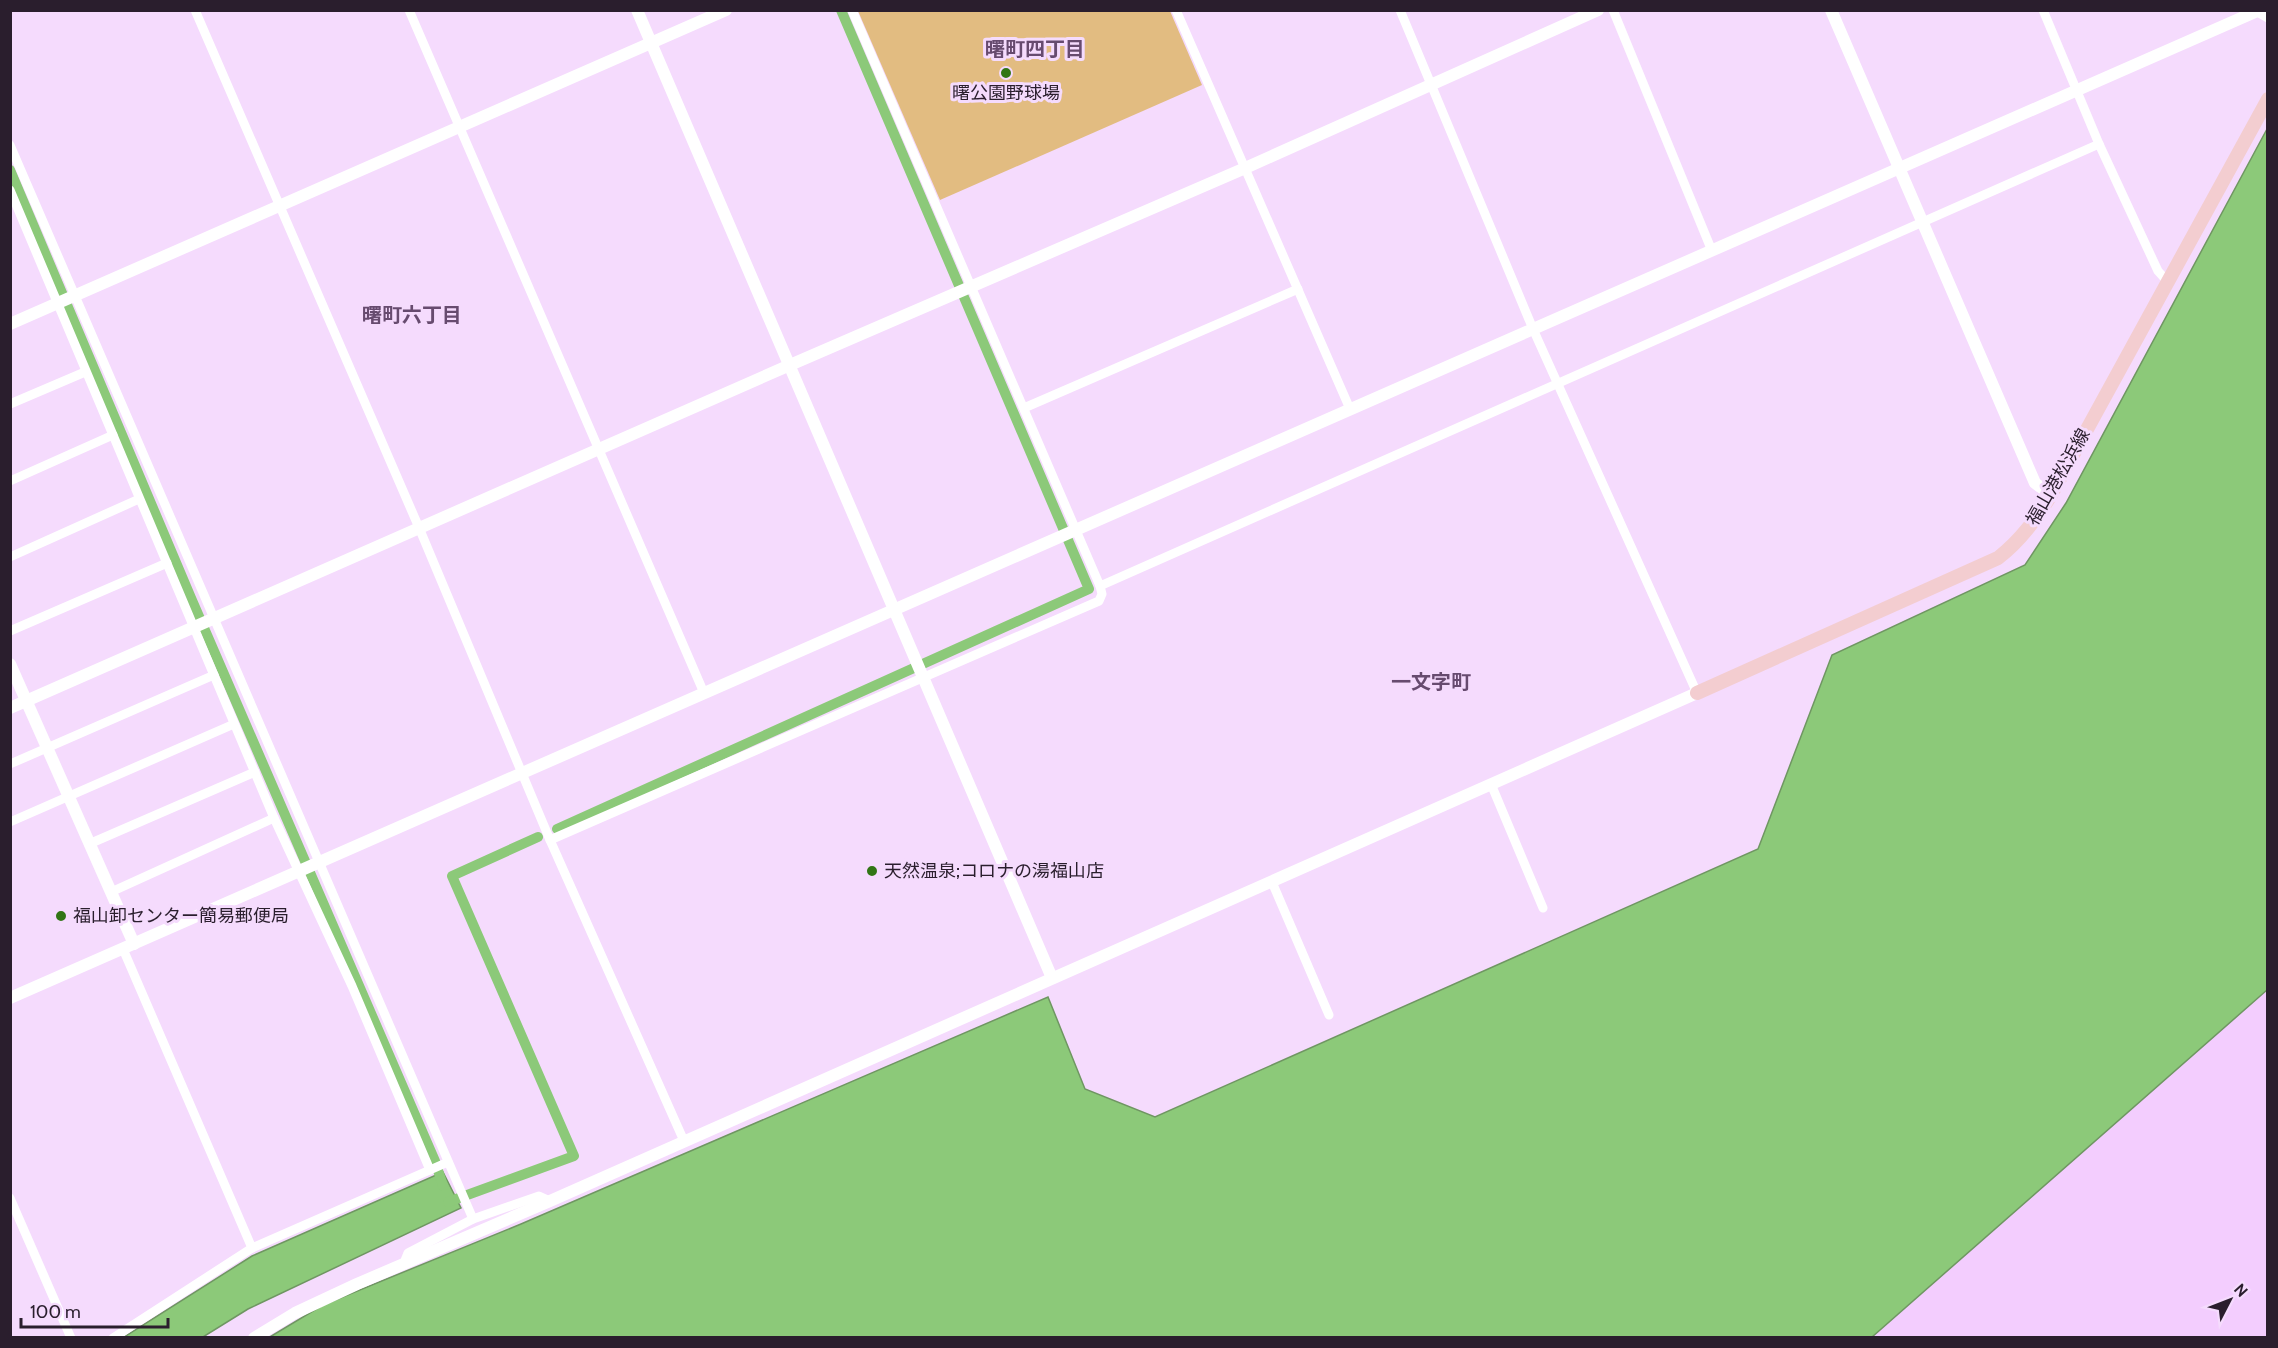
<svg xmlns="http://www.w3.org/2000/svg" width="2278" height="1348" viewBox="0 0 2278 1348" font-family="Cabin,'Noto Sans JP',sans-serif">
	<rect width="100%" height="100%" fill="#f5dbfd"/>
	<polygon fill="#f3cdfe" points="2267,990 2267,1337 1872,1338 2054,1176"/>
	<polygon fill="#e2bc81" points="858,11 1170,11 1202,85 940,200"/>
	<g fill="#8cc979" stroke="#6f9662" stroke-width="1.5">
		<polygon points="2267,129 2267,990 1872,1337 268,1338 323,1305 521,1224 1048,997 1085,1089 1155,1117 1758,849 1832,655 2025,565 2066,503"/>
		<polygon points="443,1172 461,1208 248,1309 203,1337 124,1337 252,1256"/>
	</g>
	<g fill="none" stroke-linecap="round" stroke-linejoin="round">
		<g stroke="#8cc979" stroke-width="10">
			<polyline points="10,170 191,598 435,1161 443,1186"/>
			<polyline points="557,829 1089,589 841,10"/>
			<polyline points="448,1202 574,1156 452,876 538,837"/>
		</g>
		<g stroke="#fff" stroke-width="9">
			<polyline points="195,10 420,530 550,840 684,1141"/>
			<polyline points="409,10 704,693"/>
			<polyline points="852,10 1100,586 2099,144"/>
			<polyline points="1176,10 1350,409"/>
			<polyline points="1400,10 1533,329 1697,693"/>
			<polyline points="1613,10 1712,251"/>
			<polyline points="2043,10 2099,144 2158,271 2167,281"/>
			<polyline points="2254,10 2268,18"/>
			<polyline points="10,145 473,1219 539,1196 550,1201"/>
			<polyline points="10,190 274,818 352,986 430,1170"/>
			<polyline points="10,404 85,372"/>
			<polyline points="1024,408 1298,289"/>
			<polyline points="10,481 113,435"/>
			<polyline points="10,557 139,499"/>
			<polyline points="10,631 167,563"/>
			<polyline points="10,764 214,675"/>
			<polyline points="1491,784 1543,908"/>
			<polyline points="10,822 234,724"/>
			<polyline points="550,840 1099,601 1102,594 1100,586"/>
			<polyline points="89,844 255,772"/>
			<polyline points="1272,882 1329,1015"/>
			<polyline points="111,892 274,818"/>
			<polyline points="123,949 252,1248"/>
			<polyline points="10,1198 71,1338"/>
			<polyline points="404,1263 408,1253 473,1219"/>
			<polyline points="113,1338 252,1248 448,1162"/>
		</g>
		<g stroke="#fff" stroke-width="12">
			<polyline points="637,10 1052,978"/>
			<polyline points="1831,10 2035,483 2051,495"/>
			<polyline points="10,324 726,10"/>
			<polyline points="10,664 134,944"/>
			<polyline points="10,708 790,365 1243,169 1598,10"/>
			<polyline points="10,998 2255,12"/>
			<polyline points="254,1338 295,1313 357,1284 550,1201 1697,693"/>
		</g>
		<path stroke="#f3cdd0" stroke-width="14" d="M1697 693 1998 558C2021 540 2036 519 2051 495L2268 99"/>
	</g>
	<g fill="#317515" stroke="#f5dbfd" stroke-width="2">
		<circle cx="1006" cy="73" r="6"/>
		<circle cx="872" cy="871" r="6"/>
		<circle cx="61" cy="916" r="6"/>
	</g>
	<g text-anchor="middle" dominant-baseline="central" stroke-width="6" stroke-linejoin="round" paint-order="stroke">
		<g font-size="18" fill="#2a1e2d" stroke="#f5dbfd" text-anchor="start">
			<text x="1006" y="93" text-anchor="middle">曙公園野球場</text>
			<text x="884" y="871">天然温泉;コロナの湯福山店</text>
			<text x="73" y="916">福山卸センター簡易郵便局</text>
		</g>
		<g font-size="18" fill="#2a1e2d" stroke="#f5dbfd">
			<text transform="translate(2058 477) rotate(-60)">福山港松浜線</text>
		</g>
		<g font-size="20" font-weight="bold" fill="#674b6f" stroke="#f5dbfd">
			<text x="1035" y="49">曙町四丁目</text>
			<text x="412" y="315">曙町六丁目</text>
			<text x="1431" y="682">一文字町</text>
		</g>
	</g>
	<rect width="2278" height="1348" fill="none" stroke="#2a1e2d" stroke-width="24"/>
	<g transform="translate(2230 1300) rotate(48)" stroke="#f5dbfd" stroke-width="4.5" paint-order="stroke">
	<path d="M0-4.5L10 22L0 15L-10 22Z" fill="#2a1e2d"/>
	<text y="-9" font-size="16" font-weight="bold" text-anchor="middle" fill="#2a1e2d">N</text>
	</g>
	<path d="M21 1318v9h147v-9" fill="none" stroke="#2a1e2d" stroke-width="3"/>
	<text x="30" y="1318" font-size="18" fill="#2a1e2d" stroke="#f5dbfd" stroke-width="4.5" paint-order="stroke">100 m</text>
</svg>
